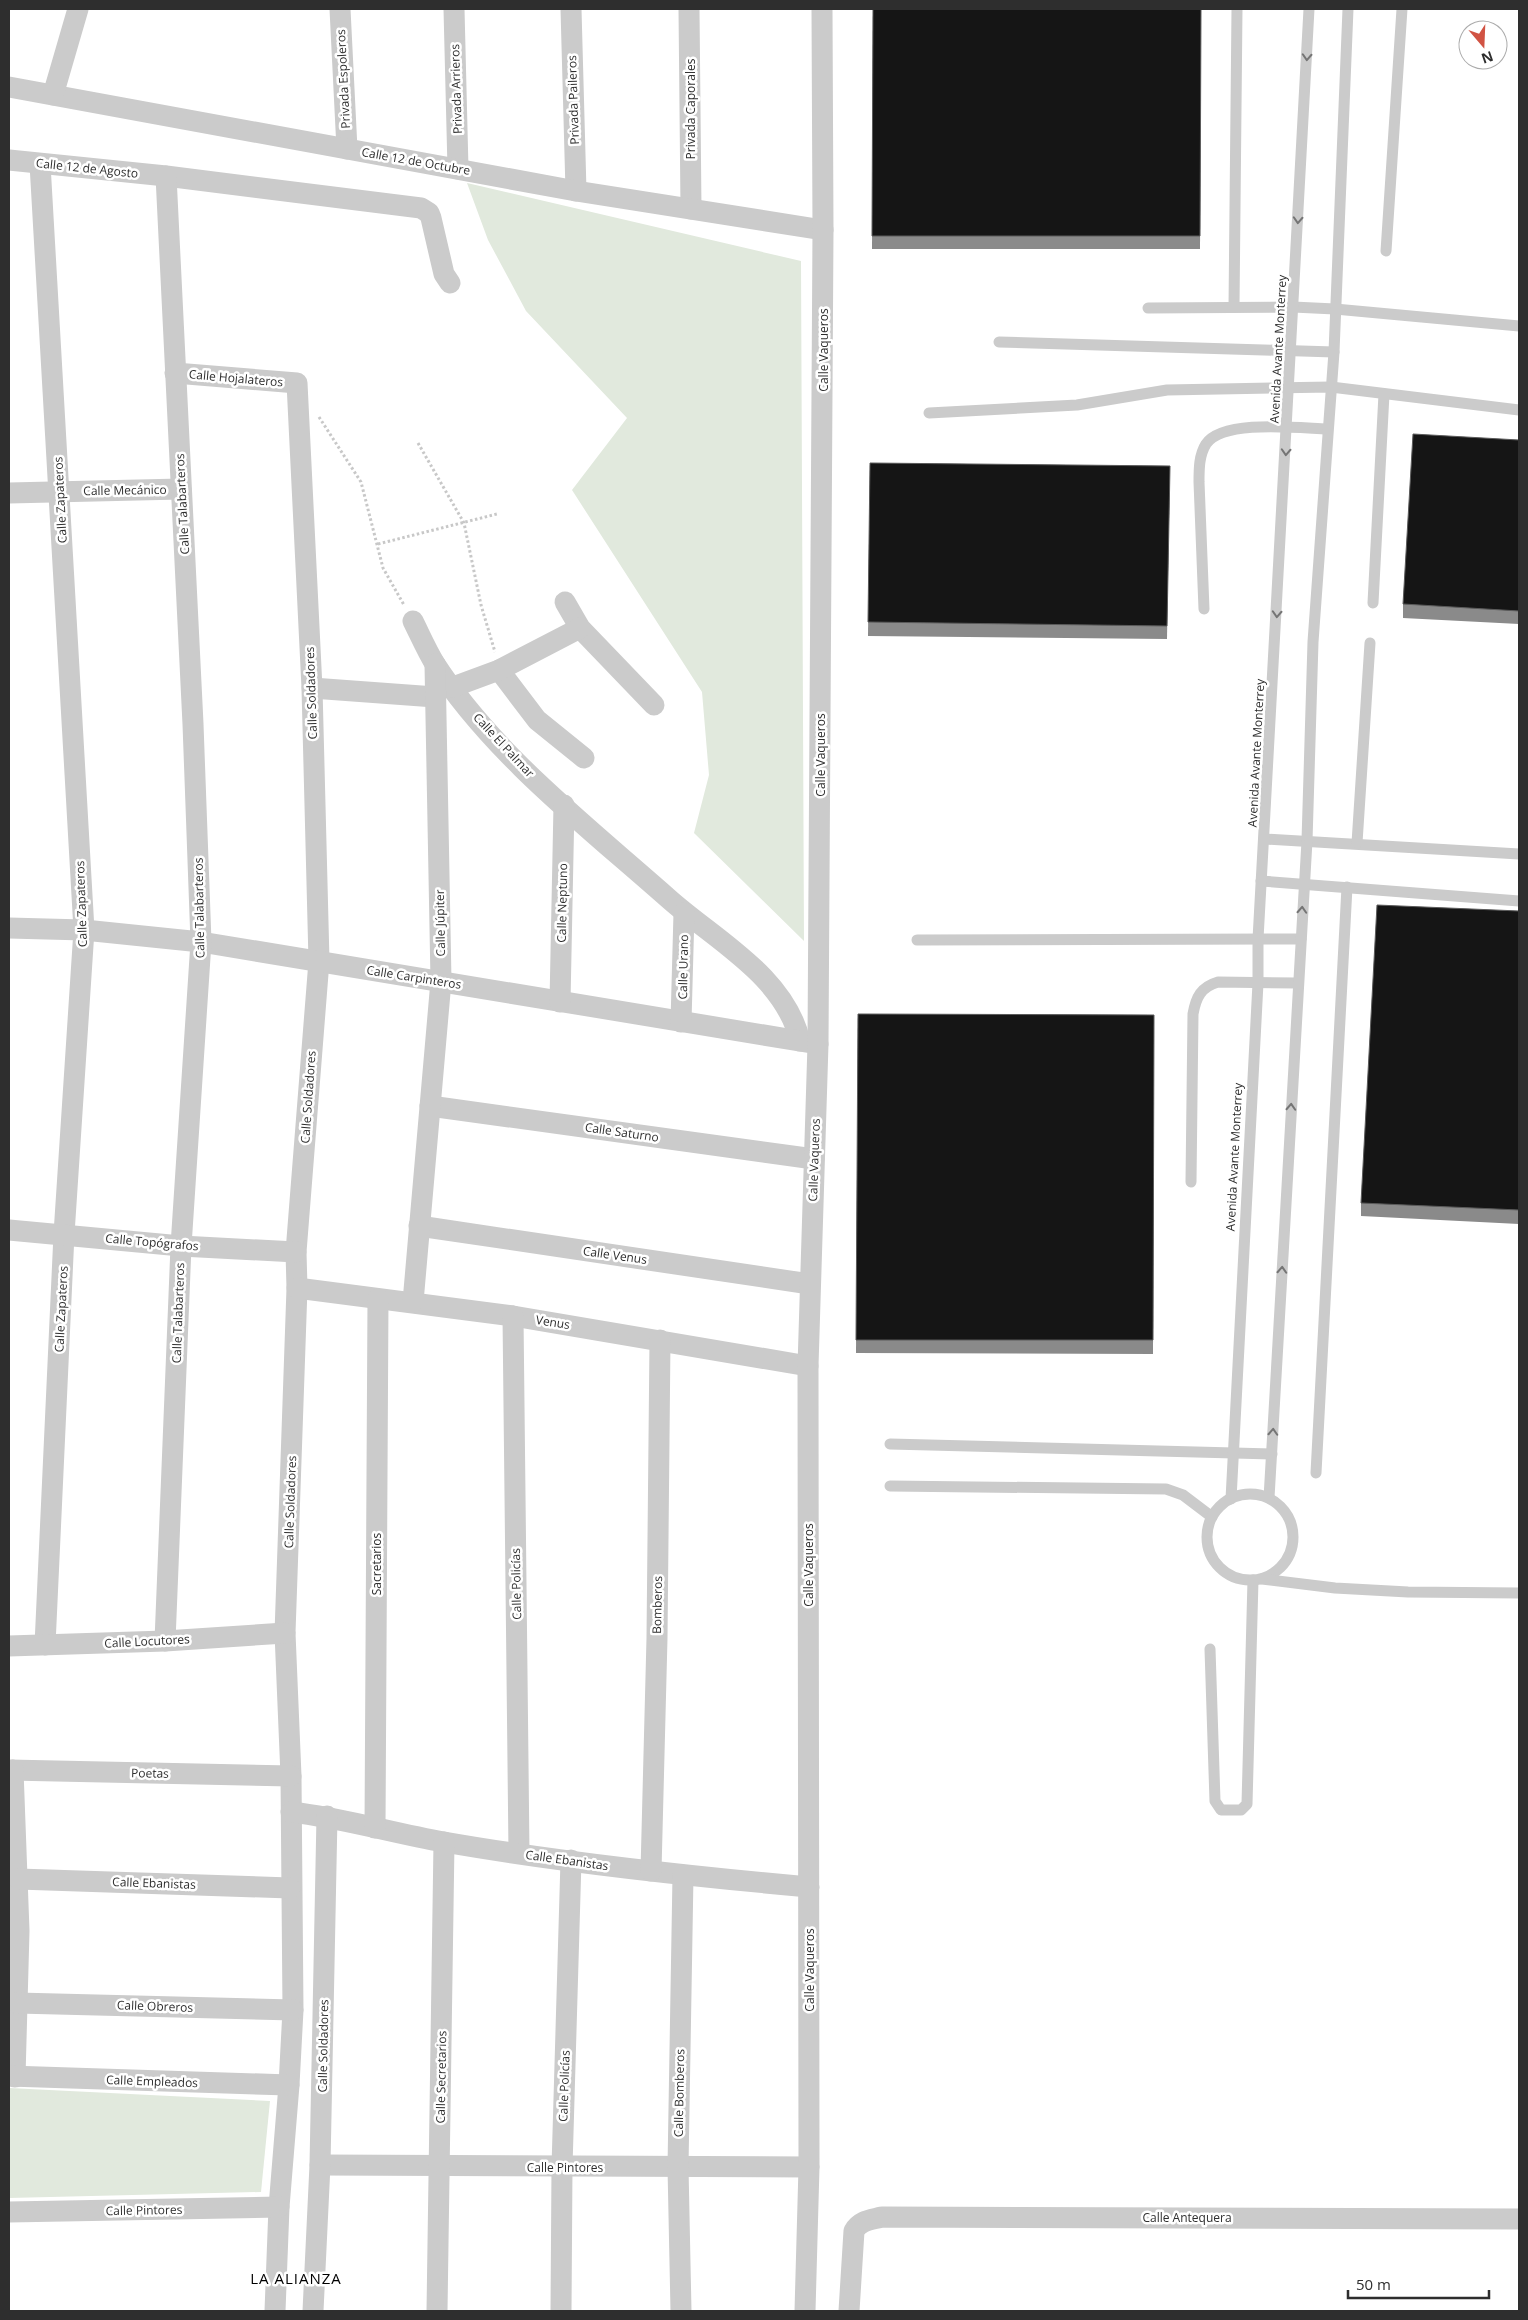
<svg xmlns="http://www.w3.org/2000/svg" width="1528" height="2320" viewBox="0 0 1528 2320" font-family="'Open Sans',sans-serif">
	<rect width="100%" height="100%" fill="#fff"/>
	<g fill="#e1e9dd">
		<polygon points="467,183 801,261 804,941 694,833 709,775 702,692 572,490 627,418 526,311 488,240"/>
		<polygon points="9,2088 270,2101 261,2192 9,2198"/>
	</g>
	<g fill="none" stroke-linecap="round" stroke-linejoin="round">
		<g stroke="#c8c8c8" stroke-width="3" stroke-dasharray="2.5 2.5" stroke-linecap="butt">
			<polyline points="319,417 361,482 383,568 404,605"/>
			<polyline points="418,443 464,523 481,605 495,652"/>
			<polyline points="378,544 497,514"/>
		</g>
		<g stroke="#cbcbcb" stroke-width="11">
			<polyline points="1386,251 1402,9"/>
			<polyline points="1234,307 1237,9"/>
			<polyline points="1148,308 1293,307 1335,309 1519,326"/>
			<polyline points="999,342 1334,352"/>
			<polyline points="929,413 1077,405 1167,390 1331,387 1519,410"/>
			<polyline points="1373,603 1384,394"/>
			<path d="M1204 609 1199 482C1199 469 1199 455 1206 444 1223 419 1299 428 1327 429"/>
			<polyline points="1265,839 1519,854"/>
			<polyline points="1357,843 1370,643"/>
			<polyline points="1261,881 1519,901"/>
			<polyline points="917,940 1301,939"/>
			<path d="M1191 1182 1193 1014C1196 997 1201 987 1218 982L1297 983"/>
			<polyline points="890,1444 1272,1454"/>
			<polyline points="1316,1473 1347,887"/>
			<polyline points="890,1486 1166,1489 1183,1495 1212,1517"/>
			<circle cx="1250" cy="1537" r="43"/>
			<polyline points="1269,1498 1307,841 1313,642 1334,352 1348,9"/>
			<polyline points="1231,1499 1258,983 1258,939 1309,9"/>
			<polyline points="1262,1579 1335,1588 1408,1592 1519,1593"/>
			<polyline points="1210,1649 1215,1801 1221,1810 1241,1810 1247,1804 1253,1580"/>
		</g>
		<g stroke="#cbcbcb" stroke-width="21">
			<polyline points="340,9 347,149"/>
			<polyline points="454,9 458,169"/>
			<polyline points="571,9 576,191"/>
			<polyline points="689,9 691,209"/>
			<polyline points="9,87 576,191 823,230"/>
			<polyline points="53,95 78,9"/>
			<polyline points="9,160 166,176 421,208 429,213 431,218 444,274 450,283"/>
			<polyline points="40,164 84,930 64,1234 45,1645"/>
			<polyline points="175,373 297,383 312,688 319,961 296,1252 297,1288 285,1633 291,1776 293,2010 289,2085 279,2207 275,2311"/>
			<polyline points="9,493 181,489"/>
			<polyline points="565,602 580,628 654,705"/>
			<path d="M413 621C420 635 427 651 435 664 494 755 589 828 669 899 715 940 785 976 800 1041"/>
			<polyline points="499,670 537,720 584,758"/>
			<polyline points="453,687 499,670 580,628"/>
			<polyline points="312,688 435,697"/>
			<polyline points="9,928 84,930 201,942 818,1044"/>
			<polyline points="560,1002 564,805"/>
			<polyline points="681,1022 684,913"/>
			<polyline points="430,1106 814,1159"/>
			<polyline points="419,1226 810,1284"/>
			<polyline points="9,1230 181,1246 296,1252"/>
			<polyline points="297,1288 513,1316 808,1366"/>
			<polyline points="413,1302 441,981 435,664"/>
			<polyline points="513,1316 519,1853"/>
			<polyline points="165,1641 181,1246 201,942 193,724 166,176"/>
			<polyline points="9,1646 165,1641 285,1633"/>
			<polyline points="9,1770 291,1776"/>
			<polyline points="13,1770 19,1931 15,2077"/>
			<path d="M291 1812C343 1818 392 1833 444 1842 564 1863 687 1876 809 1887"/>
			<polyline points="375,1828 378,1299"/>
			<polyline points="651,1871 657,1638 660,1340"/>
			<polyline points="18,1879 290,1888"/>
			<polyline points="17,2003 293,2010"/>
			<polyline points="9,2076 289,2085"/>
			<polyline points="320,2165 809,2167"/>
			<polyline points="9,2212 279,2207"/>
			<polyline points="313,2311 320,2165 327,1816"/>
			<polyline points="437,2311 444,1842"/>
			<polyline points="561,2311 562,2167 571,1860"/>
			<polyline points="681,2311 678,2167 683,1875"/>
			<polyline points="805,2311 809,2167 808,1366 818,1044 823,230 822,9"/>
			<path d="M849 2311 854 2231C860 2220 871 2220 882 2217L1519 2219"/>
		</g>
	</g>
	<g fill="#8a8a8a">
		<polygon points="873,9 1201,9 1200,249 872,249"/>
		<polygon points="1519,440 1519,624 1403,618 1403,604"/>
		<polygon points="870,463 1170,466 1167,639 868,636"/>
		<polygon points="1519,911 1519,1224 1361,1216 1361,1203"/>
		<polygon points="858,1014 1154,1015 1153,1354 856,1353"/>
	</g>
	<g fill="#151515" stroke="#5b5b5b">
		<polygon points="873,9 1201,9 1200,236 872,236"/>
		<polygon points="1413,434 1519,440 1519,611 1403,604"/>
		<polygon points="870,463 1170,466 1167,626 868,622"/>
		<polygon points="1377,905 1519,911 1519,1210 1361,1203"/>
		<polygon points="858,1014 1154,1015 1153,1340 856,1340"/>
	</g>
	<defs><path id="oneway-chevron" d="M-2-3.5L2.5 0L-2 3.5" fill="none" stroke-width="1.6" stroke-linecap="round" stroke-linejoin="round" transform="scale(1.25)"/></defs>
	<g stroke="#757575">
		<use href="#oneway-chevron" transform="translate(1307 57) rotate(93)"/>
		<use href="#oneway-chevron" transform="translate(1298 220) rotate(93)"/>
		<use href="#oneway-chevron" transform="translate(1286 452) rotate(93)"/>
		<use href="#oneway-chevron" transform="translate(1277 614) rotate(93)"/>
		<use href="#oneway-chevron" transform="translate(1302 910) rotate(-87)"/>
		<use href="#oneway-chevron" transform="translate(1291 1107) rotate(-87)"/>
		<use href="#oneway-chevron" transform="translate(1282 1270) rotate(-87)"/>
		<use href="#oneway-chevron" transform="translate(1273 1432) rotate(-87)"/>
	</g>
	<g text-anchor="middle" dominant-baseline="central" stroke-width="5" stroke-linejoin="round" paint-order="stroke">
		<g font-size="12" fill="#2e2e2e" stroke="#fff">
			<text transform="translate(343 79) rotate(-93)">Privada Espoleros</text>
			<text transform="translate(456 89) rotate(-92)">Privada Arrieros</text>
			<text transform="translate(573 100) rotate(-92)">Privada Paileros</text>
			<text transform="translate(690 109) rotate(-90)">Privada Caporales</text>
			<text transform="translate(416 161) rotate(10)">Calle 12 de Octubre</text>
			<text transform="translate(87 168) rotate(6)">Calle 12 de Agosto</text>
			<text transform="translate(1278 349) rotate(-87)">Avenida Avante Monterrey</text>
			<text transform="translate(823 350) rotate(-90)">Calle Vaqueros</text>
			<text transform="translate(236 378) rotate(5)">Calle Hojalateros</text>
			<text transform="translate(125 490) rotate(-1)">Calle Mecánico</text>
			<text transform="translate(60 500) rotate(-93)">Calle Zapateros</text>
			<text transform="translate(182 504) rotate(-93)">Calle Talabarteros</text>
			<text transform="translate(311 693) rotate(-92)">Calle Soldadores</text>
			<text transform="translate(504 745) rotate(47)">Calle El Palmar</text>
			<text transform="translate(1256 753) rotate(-87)">Avenida Avante Monterrey</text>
			<text transform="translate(820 755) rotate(-90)">Calle Vaqueros</text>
			<text transform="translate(562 903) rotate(-89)">Calle Neptuno</text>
			<text transform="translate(81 904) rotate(-92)">Calle Zapateros</text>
			<text transform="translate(199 908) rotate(-91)">Calle Talabarteros</text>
			<text transform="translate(440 923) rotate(-91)">Calle Júpiter</text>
			<text transform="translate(683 967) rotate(-89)">Calle Urano</text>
			<text transform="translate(414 977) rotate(9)">Calle Carpinteros</text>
			<text transform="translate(308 1097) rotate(-86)">Calle Soldadores</text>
			<text transform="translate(622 1132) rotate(8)">Calle Saturno</text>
			<text transform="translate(1234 1157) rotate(-87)">Avenida Avante Monterrey</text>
			<text transform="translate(814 1160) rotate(-88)">Calle Vaqueros</text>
			<text transform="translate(152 1242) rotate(5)">Calle Topógrafos</text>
			<text transform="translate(615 1255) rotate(8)">Calle Venus</text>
			<text transform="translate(61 1309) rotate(-87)">Calle Zapateros</text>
			<text transform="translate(178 1313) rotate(-88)">Calle Talabarteros</text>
			<text transform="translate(553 1322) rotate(9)">Venus</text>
			<text transform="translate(290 1502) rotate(-88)">Calle Soldadores</text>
			<text transform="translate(376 1564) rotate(-90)">Sacretarios</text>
			<text transform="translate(808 1565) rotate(-90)">Calle Vaqueros</text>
			<text transform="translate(516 1584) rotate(-91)">Calle Policías</text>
			<text transform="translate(657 1605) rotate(-89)">Bomberos</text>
			<text transform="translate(147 1641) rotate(-3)">Calle Locutores</text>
			<text transform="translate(150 1773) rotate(1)">Poetas</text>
			<text transform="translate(567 1860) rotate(8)">Calle Ebanistas</text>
			<text transform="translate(154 1883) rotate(2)">Calle Ebanistas</text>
			<text transform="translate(809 1970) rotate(-90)">Calle Vaqueros</text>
			<text transform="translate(155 2006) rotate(2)">Calle Obreros</text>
			<text transform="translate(323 2046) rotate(-89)">Calle Soldadores</text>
			<text transform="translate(441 2077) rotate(-89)">Calle Secretarios</text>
			<text transform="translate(152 2081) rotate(2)">Calle Empleados</text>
			<text transform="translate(564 2086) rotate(-88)">Calle Policías</text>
			<text transform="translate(679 2093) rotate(-89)">Calle Bomberos</text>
			<text x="565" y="2167">Calle Pintores</text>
			<text transform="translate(144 2210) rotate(-1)">Calle Pintores</text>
			<text x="1187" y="2217">Calle Antequera</text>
		</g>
		<g font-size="15" letter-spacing="1" fill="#000" stroke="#fff">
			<text x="296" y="2278">LA ALIANZA</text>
		</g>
	</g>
	<rect width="1528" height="2320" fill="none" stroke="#2e2e2e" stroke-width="20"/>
	<g transform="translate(1483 45) rotate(161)"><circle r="24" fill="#ffffff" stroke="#ababab"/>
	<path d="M0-4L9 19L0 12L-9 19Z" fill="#d15343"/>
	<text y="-8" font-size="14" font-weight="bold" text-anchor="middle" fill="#2e2e2e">N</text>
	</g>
	<path d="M1348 2290v8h141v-8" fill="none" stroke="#2e2e2e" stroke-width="2.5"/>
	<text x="1356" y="2290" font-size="15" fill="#2e2e2e" stroke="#ffffff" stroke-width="4" paint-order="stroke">50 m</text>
</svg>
